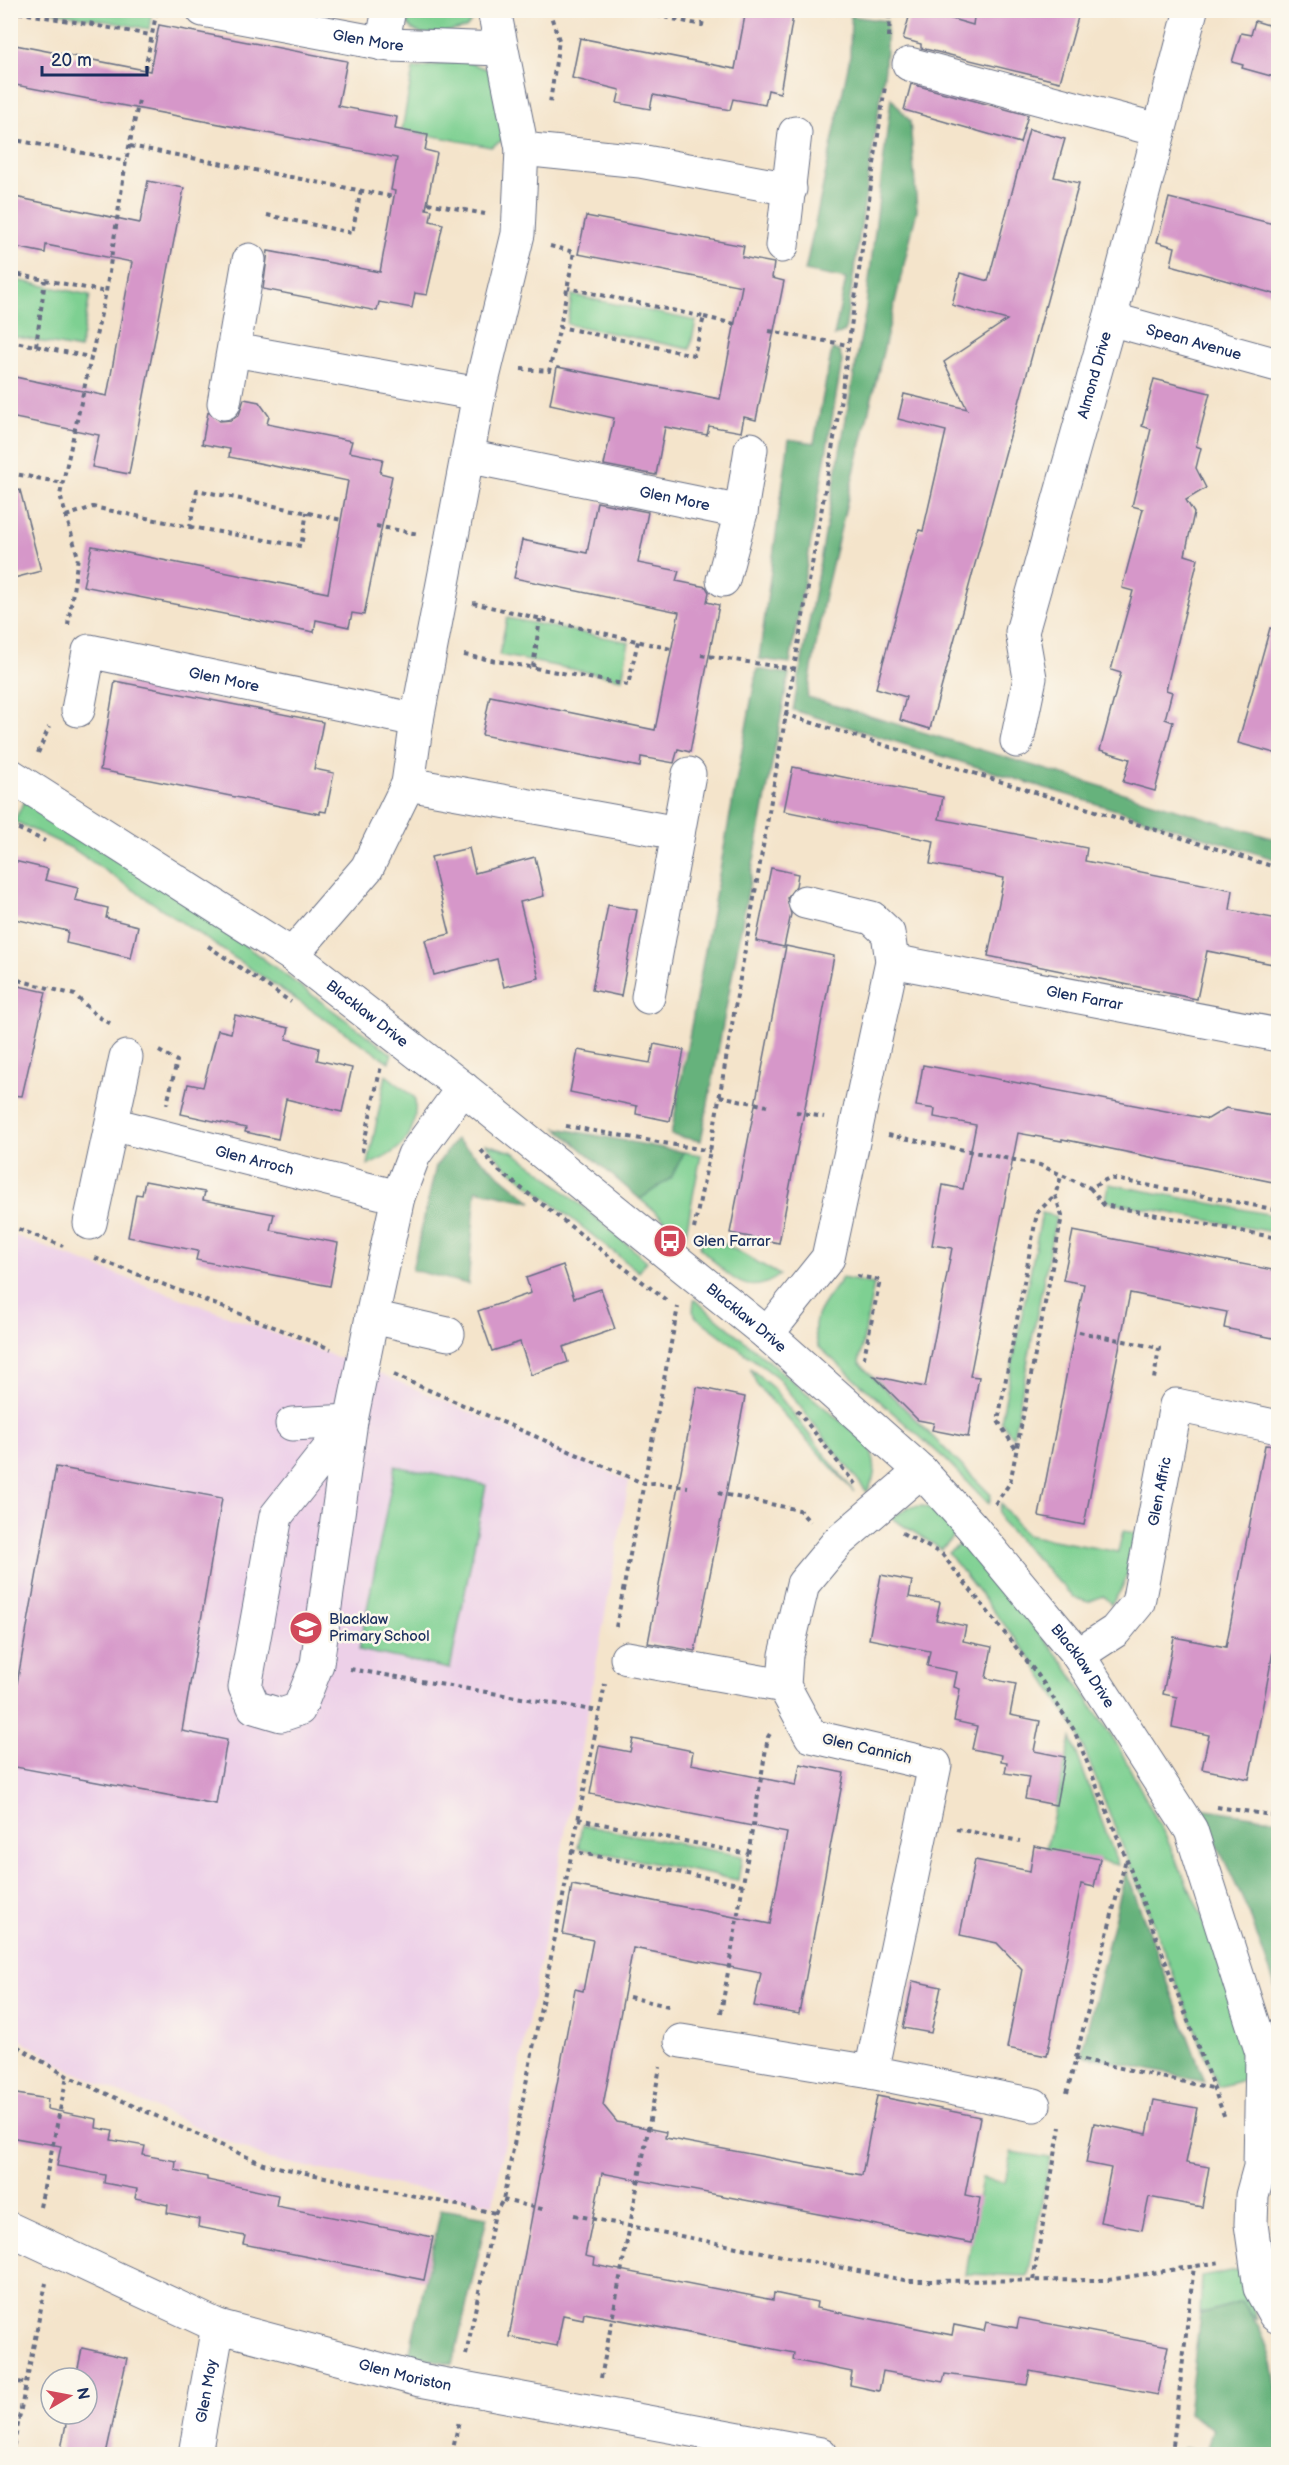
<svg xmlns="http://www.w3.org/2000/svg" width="1289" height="2465" viewBox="0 0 1289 2465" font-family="'Balsamiq Sans',sans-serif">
	<rect width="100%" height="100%" fill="#fbf7ec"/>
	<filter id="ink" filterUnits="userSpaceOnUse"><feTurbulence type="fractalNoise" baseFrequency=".0167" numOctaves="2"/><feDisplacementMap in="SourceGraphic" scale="12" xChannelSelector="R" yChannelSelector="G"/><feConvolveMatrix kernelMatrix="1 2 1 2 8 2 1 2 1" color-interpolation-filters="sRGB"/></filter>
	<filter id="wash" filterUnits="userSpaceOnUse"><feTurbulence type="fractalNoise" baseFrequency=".008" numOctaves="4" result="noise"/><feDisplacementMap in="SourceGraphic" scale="24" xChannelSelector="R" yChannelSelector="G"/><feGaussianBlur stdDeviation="1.35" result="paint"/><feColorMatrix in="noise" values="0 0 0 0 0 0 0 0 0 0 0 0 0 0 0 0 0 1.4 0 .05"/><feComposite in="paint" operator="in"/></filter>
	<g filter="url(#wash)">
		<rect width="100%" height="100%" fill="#f4e4cb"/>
		<polygon fill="#edd0e8" points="10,1234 374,1371 629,1481 576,1776 493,2204 268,2159 70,2070 11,2034"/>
		<g fill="#7ed092" stroke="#4c8078" stroke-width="1.5">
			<polygon points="48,11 152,10 152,11 149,29"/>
			<path d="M406 11H480L466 28C445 32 404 45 406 11Z"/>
			<polygon points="463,60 489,70 501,99 503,140 491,147 402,130 413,69"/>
			<polygon points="11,279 90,295 80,349 11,336"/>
			<polygon points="572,295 696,321 690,349 567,324"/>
			<polygon points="507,618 629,642 622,679 499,655"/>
			<polygon points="25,801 197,910 392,1054 389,1062 73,849 14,821"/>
			<path d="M386 1075 415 1098C418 1136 401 1152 368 1165Z"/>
			<polygon points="486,1144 513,1152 539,1170 647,1261 639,1272 504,1165"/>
			<polygon points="684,1152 701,1155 685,1237 640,1199 671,1178"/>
			<polygon points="1109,1184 1278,1216 1278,1233 1106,1201"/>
			<polygon points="1042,1213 1056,1216 1013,1437 1001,1421"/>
			<path d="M704 1232 780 1275C745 1302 727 1272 700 1248Z"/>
			<path d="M842 1278 874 1284 859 1363 991 1495 989 1504 946 1460 819 1347C806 1317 825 1303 842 1278Z"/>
			<path d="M694 1299 868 1444C876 1463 878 1473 867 1492L777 1377 696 1317 693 1312Z"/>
			<polygon points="750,1368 773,1388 854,1492 757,1385"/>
			<polygon points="395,1466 486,1485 450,1669 359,1650"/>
			<path d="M1001 1504 1026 1535 1118 1552 1123 1531 1136 1533C1131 1559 1129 1583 1111 1604L1103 1596 1088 1602 1073 1597 1002 1522 999 1512Z"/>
			<polygon points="923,1506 939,1511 957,1534 941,1549 891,1518 909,1507"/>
			<polygon points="963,1542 1063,1662 1119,1748 1166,1837 1208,1930 1241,2029 1247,2079 1218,2087 1076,1729 1029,1656 948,1553"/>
			<polygon points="1071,1738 1118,1865 1046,1849"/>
			<polygon points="582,1825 742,1856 738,1880 578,1848"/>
			<polygon points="1011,2152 1050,2158 1028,2276 966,2274 982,2178 1005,2183"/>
			<polygon points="1240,2269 1257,2320 1241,2302 1200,2314 1202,2277"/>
		</g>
		<g fill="#66b27c" stroke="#40706d" stroke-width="1.5">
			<polygon points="851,16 887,21 885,68 845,331 834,336 846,279 805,271 850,57"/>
			<polygon points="891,98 910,121 917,210 825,594 807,697 1278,840 1278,860 793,710 865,314"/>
			<polygon points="832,349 840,352 842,361 790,663 759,659 789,439 814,443"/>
			<polygon points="757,669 789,674 701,1141 671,1135"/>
			<polygon points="557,1128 684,1152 671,1178 640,1199"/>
			<polygon points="456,1139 532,1202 476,1190 468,1284 412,1270 436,1166"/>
			<polygon points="1200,1808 1278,1820 1278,1994 1249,1913"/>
			<polygon points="1126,1871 1205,2082 1081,2055"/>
			<polygon points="441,2209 487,2217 453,2364 409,2355"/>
			<path d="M1241 2302C1279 2345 1279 2400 1278 2454H1182L1183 2448 1206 2451 1213 2429 1188 2413 1200 2314Z"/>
		</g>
		<g id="blocks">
			<g fill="#d697c9">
				<polygon points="746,10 794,10 780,93 768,90 765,105 733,99 730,110 653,95 650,109 617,103 620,90 572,78 580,38 735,69"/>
				<polygon points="911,10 921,10 973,25 975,10 1080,10 1060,82 921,48 921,44 903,39"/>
				<polygon points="1255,21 1278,28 1278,78 1242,68 1243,65 1232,62 1241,33 1251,35"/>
				<polygon points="159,25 347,61 338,106 397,117 395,129 428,135 425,150 437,153 426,209 432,210 430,221 443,224 427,295 415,293 412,308 379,302 377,311 263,289 268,251 380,272 395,191 391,190 397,158 10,84 10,44 150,71"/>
				<polygon points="911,84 1028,115 1020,143 904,110"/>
				<polygon points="1029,129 1065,139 1054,177 1079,183 930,729 900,720 906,697 876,688 919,530 923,531 946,431 898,419 904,394 967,409 944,362 1007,320 952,305 960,273 988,281"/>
				<polygon points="148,181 184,188 129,474 92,467 99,435 10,417 10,376 107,396 132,262 46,245 45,253 10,246 10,196 140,223"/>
				<polygon points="1169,198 1278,225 1278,295 1171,265 1175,247 1157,242"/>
				<polygon points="586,216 744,246 742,257 774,263 772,278 784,281 756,420 744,417 741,432 709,426 707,435 665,427 656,475 604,465 614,418 550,404 557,367 720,399 742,286 578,254"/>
				<polygon points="1154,379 1210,393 1196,446 1201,448 1196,468 1206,488 1186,500 1194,513 1185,555 1198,559 1166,690 1172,692 1165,719 1173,722 1155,791 1123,782 1130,759 1100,750 1121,673 1111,670 1133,591 1122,588 1143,509 1132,506 1151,429 1142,426"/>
				<polygon points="244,399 259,402 269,416 267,424 352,441 349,452 383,459 380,473 392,476 364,615 352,613 349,627 316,620 314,632 83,586 92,546 328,593 348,481 229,457 230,449 202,444 208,412 220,421 231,420 239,415"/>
				<polygon points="20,490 41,571 10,579 10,492"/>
				<polygon points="597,502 648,512 638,563 679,571 676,581 706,587 709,592 707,602 719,605 690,752 678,749 674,763 641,757 640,767 482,735 490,696 655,730 679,612 514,578 522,540 587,553"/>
				<polygon points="1270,628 1278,630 1278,754 1238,743"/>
				<polygon points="115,681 323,722 314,769 334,773 326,812 320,811 320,814 100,770"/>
				<polygon points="793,767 943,797 939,819 1087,848 1085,861 1233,890 1230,910 1278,919 1278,965 1207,951 1197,999 988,956 1004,878 930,864 934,841 784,811"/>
				<polygon points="469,848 475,873 535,857 544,896 520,902 539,978 504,987 497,959 434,975 425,940 450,934 431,857"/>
				<polygon points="10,860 48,869 45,880 78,888 75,900 108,908 106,918 138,926 131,958 66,943 68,931 10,918"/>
				<polygon points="771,868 798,874 796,886 787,898 791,914 784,947 756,941"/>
				<polygon points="608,905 637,910 621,996 592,990"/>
				<polygon points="786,946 834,956 779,1243 730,1233"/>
				<polygon points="10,984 46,992 22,1096 10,1095"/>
				<polygon points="235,1015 289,1028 286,1039 319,1048 317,1060 352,1068 342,1112 286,1099 278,1139 245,1132 246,1128 181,1114 188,1084 203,1087 218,1030 231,1033"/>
				<polygon points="654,1044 684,1050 670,1121 636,1114 637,1106 570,1092 578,1050 650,1063"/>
				<polygon points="923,1065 1208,1119 1226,1108 1278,1117 1278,1183 1062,1139 1062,1141 1018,1133 970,1376 979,1377 968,1437 932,1430 934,1423 918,1420 874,1376 925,1387 952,1248 932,1245 943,1185 963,1189 976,1125 934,1117 935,1109 916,1106"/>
				<polygon points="145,1181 205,1192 203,1200 274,1214 270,1230 338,1243 330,1286 196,1260 198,1251 128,1237 136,1194 142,1195"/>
				<polygon points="1073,1231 1278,1271 1278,1339 1224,1328 1227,1312 1130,1293 1084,1525 1039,1516 1084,1284 1063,1280"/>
				<polygon points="563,1265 574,1298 601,1289 615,1329 563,1347 568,1362 531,1375 520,1342 492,1351 478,1311 531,1293 526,1278"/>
				<polygon points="697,1387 745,1397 695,1651 648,1643"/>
				<polygon points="1265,1445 1278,1446 1278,1625 1249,1779 1202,1769 1209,1735 1172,1727 1177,1697 1163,1694 1174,1637 1226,1647"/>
				<polygon points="56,1467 222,1498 182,1731 227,1740 216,1804 10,1766 10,1699 14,1700"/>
				<polygon points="881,1575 912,1581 909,1597 940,1602 936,1620 966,1626 963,1641 992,1647 986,1678 1016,1684 1010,1715 1040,1721 1034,1751 1065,1757 1056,1805 1025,1799 1029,1777 1005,1773 1007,1762 1001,1761 1002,1755 972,1749 977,1726 954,1721 960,1689 954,1687 957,1672 927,1666 930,1651 869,1639"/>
				<polygon points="633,1739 693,1751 691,1764 796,1785 800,1764 844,1773 799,2014 754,2006 761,1973 633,1948 603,2105 617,2122 666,2132 665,2138 862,2175 877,2096 980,2117 965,2195 980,2198 972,2243 602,2173 585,2256 595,2258 594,2265 773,2300 774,2293 817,2302 816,2308 952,2335 954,2325 984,2331 986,2322 1017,2328 1019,2318 1168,2346 1158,2395 1030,2371 1027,2385 945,2374 943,2382 883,2371 879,2391 850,2385 852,2372 793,2360 794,2353 584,2313 583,2319 563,2315 557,2346 509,2337 575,1989 583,1991 593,1940 563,1934 572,1885 770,1924 787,1833 590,1794 599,1746 630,1752"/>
				<polygon points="1034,1846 1100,1859 1094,1887 1081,1884 1047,2056 1007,2048 1022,1969 997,1943 960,1935 975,1860 1030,1871"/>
				<polygon points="913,1981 941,1987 931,2033 903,2028"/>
				<polygon points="10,2093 48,2099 47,2109 97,2119 96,2128 113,2131 111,2140 145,2146 143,2155 176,2161 175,2170 207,2177 207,2180 278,2195 276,2206 433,2237 424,2280 243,2244 245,2236 198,2227 199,2219 167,2213 168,2205 135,2198 137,2189 104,2183 105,2175 57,2166 61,2146 10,2137"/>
				<polygon points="1154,2100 1197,2108 1186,2163 1209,2167 1202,2207 1149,2197 1142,2230 1100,2222 1111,2168 1086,2163 1094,2123 1147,2134"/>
				<polygon points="82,2348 127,2358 106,2454 60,2454 68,2414 87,2414 87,2378 76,2378"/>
			</g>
		</g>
	</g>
	<g filter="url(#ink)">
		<use href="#blocks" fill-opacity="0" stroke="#676e84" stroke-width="1.5"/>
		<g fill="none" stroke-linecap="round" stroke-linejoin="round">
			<g stroke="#676e84" stroke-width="35">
				<g id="minor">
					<path id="s1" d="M203 10 390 45 500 49"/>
					<polyline points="382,44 389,10"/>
					<polyline points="909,64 1158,130"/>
					<polyline points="522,149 640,161 790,189"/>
					<polyline points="782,246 795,133"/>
					<path id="s2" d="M1110 319 1278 365"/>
					<polyline points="234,350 479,394"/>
					<polyline points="224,403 249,260"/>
					<path id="s3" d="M467 456 741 512"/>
					<polyline points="723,580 741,512 751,449"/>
					<path id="s4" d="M78 710 89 651 417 720"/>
					<path id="s5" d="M1017 741 1030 678 1022 632 1110 319 1191 10"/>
					<path id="s6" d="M10 775 292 955 463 1088 767 1334 921 1471 971 1526 1078 1655 1191 1830 1262 2053 1260 2167 1252 2196 1251 2224 1260 2288 1275 2315 1278 2317"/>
					<polyline points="408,784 678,833"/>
					<polyline points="292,955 367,868 408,784 417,720 479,394 518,234 522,149 494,10"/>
					<path id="s7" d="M892 961 1278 1035"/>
					<polyline points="648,997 689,774"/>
					<path id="s8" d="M112 1124 398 1197"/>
					<polyline points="90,1223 126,1057"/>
					<polyline points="448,1334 372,1317 398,1197 414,1155 463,1088"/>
					<polyline points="767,1334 828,1258 892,961 888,933 872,918 805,902"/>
					<polyline points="351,1421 276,1516 245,1687 254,1707 281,1715 299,1709 317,1664 351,1421 372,1317"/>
					<polyline points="292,1424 351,1421"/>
					<path id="s9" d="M1078 1655 1115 1631 1138 1603 1176 1405 1278 1427"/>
					<polyline points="627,1658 784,1686"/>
					<polyline points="681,2041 871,2072 1034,2105"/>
					<polyline points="871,2072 935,1765 811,1736 784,1686 786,1655 803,1584 838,1542 921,1471"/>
					<path id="s10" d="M10 2229 218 2326 420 2380 821 2454"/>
					<path id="s11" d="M195 2454 218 2326"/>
				</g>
			</g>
			<g stroke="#676e84" stroke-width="4" stroke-dasharray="4.5 4.5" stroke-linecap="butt">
				<polyline points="549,10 559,40 550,103"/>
				<polyline points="630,10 702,25 705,10"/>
				<polyline points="859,10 890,17"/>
				<polyline points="10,11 151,35"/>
				<polyline points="91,26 94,10"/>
				<polyline points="889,37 890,10"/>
				<polyline points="145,69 157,10"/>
				<polyline points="10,139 126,161"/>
				<polyline points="130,146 394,197"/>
				<polyline points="428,203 485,214"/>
				<polyline points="267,215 352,233 361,190"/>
				<polyline points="550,246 574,252 560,327 694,355 704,317 568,288"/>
				<polyline points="10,273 106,292"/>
				<polyline points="704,317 735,324"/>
				<polyline points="769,331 848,345"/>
				<polyline points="10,341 90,357"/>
				<polyline points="36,346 45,280"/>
				<polyline points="521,369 549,371 560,327"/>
				<polyline points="10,473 63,483"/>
				<polyline points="66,516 93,507 190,527 197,490 342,520"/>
				<polyline points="376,526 418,534"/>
				<polyline points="190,527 301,546 307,512"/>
				<polyline points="473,603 671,649"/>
				<polyline points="68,625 78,557 60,495 106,292 126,161 139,100"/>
				<polyline points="464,655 628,685 638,641"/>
				<polyline points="701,655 794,669"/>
				<polyline points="533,667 540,619"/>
				<polyline points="784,714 1278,868"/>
				<polyline points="38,753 49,727"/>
				<polyline points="10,825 45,841"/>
				<polyline points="208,946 291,1002"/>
				<polyline points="10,978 75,995 97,1016 113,1025"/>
				<polyline points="159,1051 177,1061 167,1104"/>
				<polyline points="720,1096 767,1106"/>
				<polyline points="796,1112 824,1117"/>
				<polyline points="566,1126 710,1151"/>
				<polyline points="888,1135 1040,1165 1090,1188 1109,1178 1278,1210"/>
				<polyline points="481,1150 499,1171 666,1300"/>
				<polyline points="362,1152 381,1066"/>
				<polyline points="1090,1188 1104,1205 1278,1238"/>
				<polyline points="10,1226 63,1246"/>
				<polyline points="694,1229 710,1151 841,398 885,86"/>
				<polyline points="95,1258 331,1349"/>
				<polyline points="857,1276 880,1280 863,1362"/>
				<polyline points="1079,1332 1159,1348 1154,1379"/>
				<polyline points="394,1375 645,1484 654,1483 688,1487"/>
				<polyline points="797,1410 855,1484"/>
				<polyline points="1015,1448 998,1421 1037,1213 1055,1195"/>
				<polyline points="718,1493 799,1510 810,1522"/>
				<polyline points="995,1504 1010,1483 1062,1216 1055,1195 1061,1177"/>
				<polyline points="902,1533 942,1554 1038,1675 1074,1730 1126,1858 1225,2118"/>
				<polyline points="616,1627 678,1307"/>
				<polyline points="350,1669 599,1711"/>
				<polyline points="1217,1807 1278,1816 1278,1812"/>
				<polyline points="578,1819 748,1854"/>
				<polyline points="956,1829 1020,1841"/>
				<polyline points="571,1851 743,1885"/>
				<polyline points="629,1997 672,2007"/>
				<polyline points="721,2013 768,1737 771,1732"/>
				<polyline points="10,2042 67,2076 263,2164 495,2213"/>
				<polyline points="1075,2058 1212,2088"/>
				<polyline points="1067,2093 1126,1859"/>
				<polyline points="503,2200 546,2210"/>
				<polyline points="40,2207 67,2076"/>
				<polyline points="574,2215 909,2281 1108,2280 1221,2262"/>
				<polyline points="1033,2280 1060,2127"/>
				<polyline points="466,2355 495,2213 503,2200 605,1684"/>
				<polyline points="601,2378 660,2067"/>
				<polyline points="10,2380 27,2384"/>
				<polyline points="10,2417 20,2419"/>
				<polyline points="12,2454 46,2283"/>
				<polyline points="452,2454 459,2421"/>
				<polyline points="1172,2454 1194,2266"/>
			</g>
			<use href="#minor" stroke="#fff" stroke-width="33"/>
		</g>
	</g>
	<defs>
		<g id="bus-disc" transform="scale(1.725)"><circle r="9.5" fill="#d1495b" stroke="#fbf7ec"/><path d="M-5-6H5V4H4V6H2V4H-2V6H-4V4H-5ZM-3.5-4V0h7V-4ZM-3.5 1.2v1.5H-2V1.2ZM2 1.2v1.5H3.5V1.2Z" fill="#fff"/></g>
		<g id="school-disc" transform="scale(1.725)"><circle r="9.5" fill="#d1495b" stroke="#fbf7ec"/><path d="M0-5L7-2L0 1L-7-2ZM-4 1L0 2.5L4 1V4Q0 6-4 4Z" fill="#fff"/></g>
	</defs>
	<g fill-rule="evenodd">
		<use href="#bus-disc" x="670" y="1241"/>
		<use href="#school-disc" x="306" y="1628"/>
	</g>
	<g text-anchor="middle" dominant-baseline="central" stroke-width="5" stroke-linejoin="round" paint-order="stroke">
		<g font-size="15" fill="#1b2f5e" stroke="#fbf7ec">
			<text stroke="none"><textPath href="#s1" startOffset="168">Glen More</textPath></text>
			<text stroke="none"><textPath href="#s2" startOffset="87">Spean Avenue</textPath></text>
			<text stroke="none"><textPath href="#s5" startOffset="378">Almond Drive</textPath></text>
			<text stroke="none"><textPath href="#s3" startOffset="212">Glen More</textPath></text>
			<text stroke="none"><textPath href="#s4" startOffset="198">Glen More</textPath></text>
			<text stroke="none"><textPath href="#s7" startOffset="196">Glen Farrar</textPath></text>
			<text stroke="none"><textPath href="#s6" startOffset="430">Blacklaw Drive</textPath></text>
			<text stroke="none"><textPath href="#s8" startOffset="147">Glen Arroch</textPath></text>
			<text stroke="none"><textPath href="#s6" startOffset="916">Blacklaw Drive</textPath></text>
			<text stroke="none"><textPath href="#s9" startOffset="194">Glen Affric</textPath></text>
			<text stroke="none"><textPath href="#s6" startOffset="1402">Blacklaw Drive</textPath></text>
			<text transform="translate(867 1749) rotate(13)">Glen Cannich</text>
			<text stroke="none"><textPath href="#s10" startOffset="423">Glen Moriston</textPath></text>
			<text stroke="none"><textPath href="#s11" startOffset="64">Glen Moy</textPath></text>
		</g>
		<g font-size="15" fill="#1b2f5e" stroke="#fbf7ec" text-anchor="start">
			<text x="693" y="1241">Glen Farrar</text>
			<text x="329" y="1619">Blacklaw<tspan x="329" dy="17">Primary School</tspan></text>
		</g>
	</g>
	<rect width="1289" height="2465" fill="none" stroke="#fbf7ec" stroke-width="36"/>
	<g transform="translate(69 2396) rotate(80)"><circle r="28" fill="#fbf7ec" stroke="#a1a7b3" stroke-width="1.5"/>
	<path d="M0-4.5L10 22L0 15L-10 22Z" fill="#d1495b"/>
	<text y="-9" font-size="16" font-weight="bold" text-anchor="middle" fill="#1b2f5e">N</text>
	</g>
	<path d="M42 66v9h105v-9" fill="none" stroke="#1b2f5e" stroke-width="3"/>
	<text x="51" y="66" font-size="18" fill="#1b2f5e" stroke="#fbf7ec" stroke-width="4.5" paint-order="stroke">20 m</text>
</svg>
